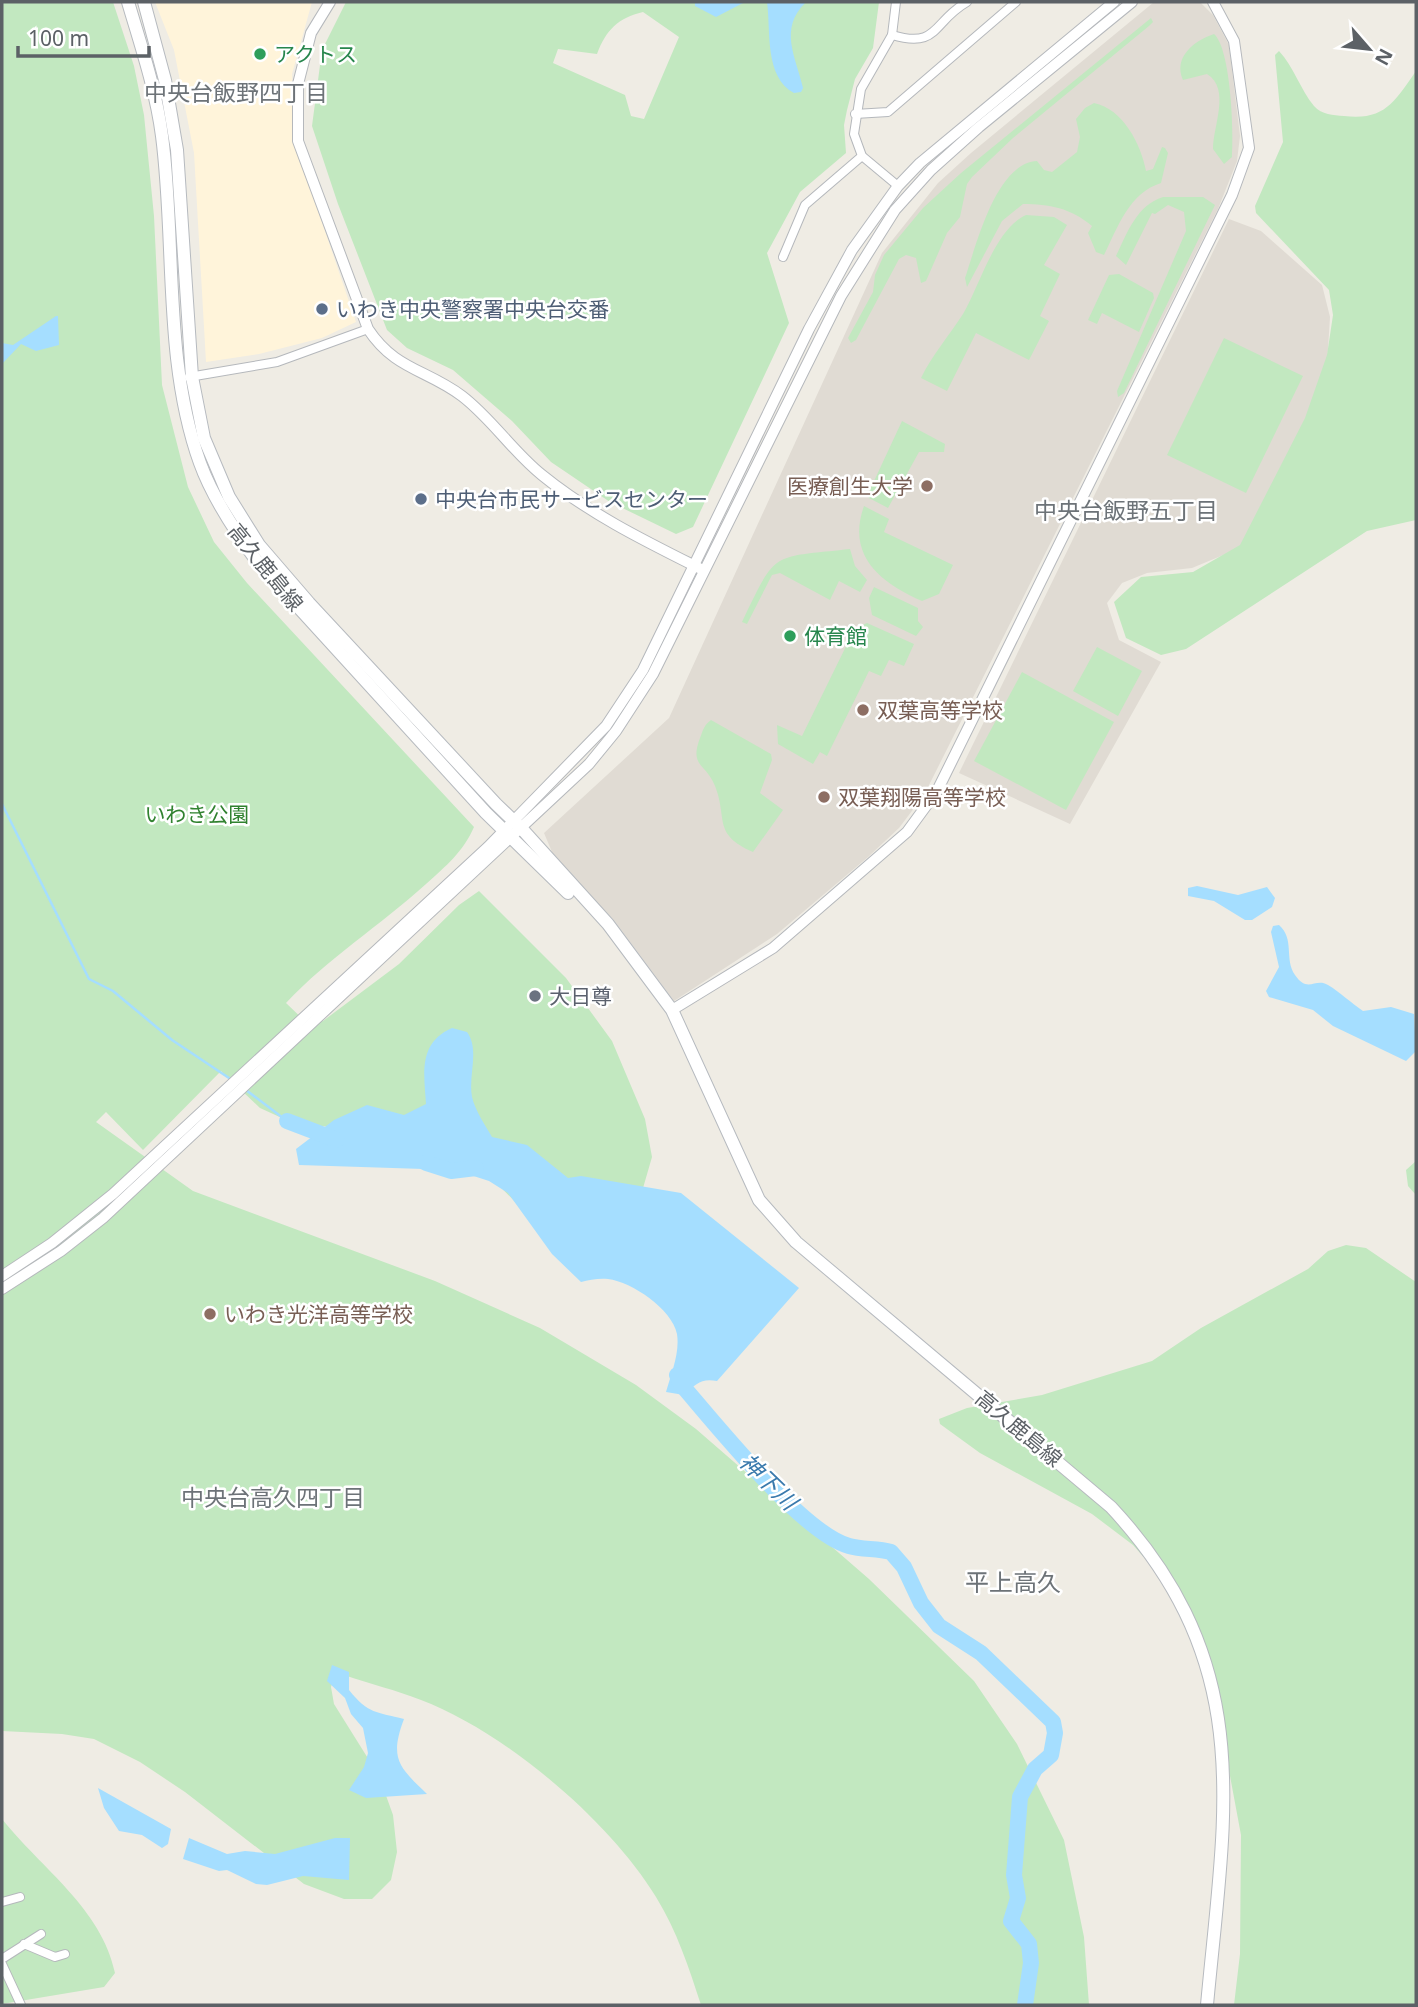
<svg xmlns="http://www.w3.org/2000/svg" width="1418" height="2007" viewBox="0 0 1418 2007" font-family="'Noto Sans','Noto Sans JP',sans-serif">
	<rect width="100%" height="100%" fill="#efece4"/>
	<polygon fill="#fff4da" points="155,2 312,2 292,74 295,143 356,322 322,338 259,354 206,362 194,153 174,50"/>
	<g fill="#e0dbd3">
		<polygon points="1154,2 1200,2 1213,15 1229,45 1240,136 1237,161 1218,209 924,795 899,828 868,857 777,934 674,1001 613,919 555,859 544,833 669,718 882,253 938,183 971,153"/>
		<polygon points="1229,219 1261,231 1322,285 1330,317 1327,365 1314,401 1245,546 1192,568 1147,573 1122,583 1107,603 1119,640 1161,662 1070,824 959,773"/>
	</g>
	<g fill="#c2e8c0" fill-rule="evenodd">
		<path d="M2 2H113L134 66 144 115 154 216 162 385 188 487 214 542 247 583 474 827C463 852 446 866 426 884 381 925 328 958 286 1003L309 1025 323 1021 399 964 459 905 479 891 566 978 612 1041 645 1119 652 1157 641 1195 528 1215 476 1162 333 1127 295 1124 260 1108 221 1071 143 1150 106 1112 96 1122 193 1191 435 1281 540 1328 636 1385 696 1429 869 1579 974 1681 1017 1744 1064 1840 1084 1937 1089 2005H701C689 1968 677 1931 656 1897 609 1820 505 1732 421 1700 396 1690 370 1684 344 1675L334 1677 331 1687 334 1704 379 1776 393 1815 397 1852 391 1880 372 1899H344L304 1884 185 1792 140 1762 94 1739 62 1734 2 1731Z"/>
		<path d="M346 2H879L873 48 855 79 847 110 844 125 846 153 800 192 767 253 789 323 693 527 676 534 610 502 551 462 512 421 453 370 407 348 387 330 338 204 312 126 322 50ZM643 12 679 37 644 119 631 116 625 95 553 63 558 49 597 54C606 30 618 18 643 12Z"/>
		<polygon points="1151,18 1153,22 1149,26 1013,138 972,177 967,184 960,217 947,233 926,281 921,283 916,258 906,255 899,259 856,340 851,343 848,338 873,292 875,275 884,255 923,208 961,173"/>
		<path d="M1214 34C1231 49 1234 133 1232 157L1224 164 1213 149C1213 126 1231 89 1207 74L1183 80C1173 58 1193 41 1214 34Z"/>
		<path d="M1279 51C1294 67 1300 89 1314 106 1322 115 1333 115 1344 116 1385 121 1395 101 1416 71V520L1367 531 1186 649 1161 655 1126 638 1114 602 1141 577 1193 572 1240 545 1305 418 1327 355 1333 315 1329 290 1256 213 1255 206 1283 142 1275 55Z"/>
		<path d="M1094 103C1123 109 1141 144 1146 171L1153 169 1162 147 1165 148 1168 153 1161 183C1129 193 1118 227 1104 255L1096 252 1088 233 1092 226C1071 208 1049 204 1023 204L1002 221 967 287 965 278C976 246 996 163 1037 161L1044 170 1052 172 1077 152 1080 137 1076 119 1085 108Z"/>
		<path d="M1163 197H1203L1215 205 1124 393 1118 397 1117 391 1186 231 1184 212 1168 205 1155 214 1152 213 1126 265 1116 256C1127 233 1137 205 1163 197Z"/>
		<path d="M1026 215 1054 217 1067 225 1044 265 1060 274 1040 316 1049 321 1029 360 976 333 947 391 921 378C932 355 949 336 963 314 980 285 995 229 1026 215Z"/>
		<polygon points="1119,274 1153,293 1154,298 1139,332 1102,313 1097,324 1088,320 1109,275"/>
		<polygon points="1224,338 1303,376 1246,493 1167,455"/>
		<polygon points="902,421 945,444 944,452 919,452 888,508 869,498 868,494"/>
		<path d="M864 506 889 519 884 532 953 565 939 594 922 601C881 583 846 556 864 506Z"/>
		<path d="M850 549 855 566 867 580 860 592 839 581 830 600 780 573 772 575 747 624 742 622C777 549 771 558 850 549Z"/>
		<polygon points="874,587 918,608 918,621 923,627 916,636 872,615 869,598"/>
		<polygon points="867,623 914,644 904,666 889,660 881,676 869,671 827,756 820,752 813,764 778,744 777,725 802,736 855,628"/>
		<polygon points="1097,647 1142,671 1118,716 1073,691"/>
		<polygon points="1022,672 1114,722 1066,810 974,761"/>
		<path d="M711 720 771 754 772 760 760 793 783 810 753 852C712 834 728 819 715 786 706 763 689 767 700 738 703 730 704 725 711 720Z"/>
		<polygon points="1416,1161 1416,1195 1408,1186 1406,1170"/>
		<polygon points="1346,1245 1366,1248 1416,1282 1416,2005 1234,2005 1240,1954 1241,1835 1222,1733 1204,1662 1164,1580 1133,1545 1092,1514 980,1453 940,1424 939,1419 967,1408 1042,1395 1152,1361 1201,1328 1308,1269 1328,1251"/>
		<path d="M2 1819C41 1868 102 1909 115 1973L104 1987 2 2004Z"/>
	</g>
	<g fill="#a5deff">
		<polygon points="695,2 745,2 716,17 695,6"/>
		<path d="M767 2H806C778 29 796 57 803 88L801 92 794 93C764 77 771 31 767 2Z"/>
		<polygon points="56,316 58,316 59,345 36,351 21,344 2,364 2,343 13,345"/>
		<polygon points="1197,886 1238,895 1267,887 1275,898 1272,907 1252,920 1245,920 1214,901 1188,896 1188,888"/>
		<path d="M1279 925C1295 939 1284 959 1295 975 1308 994 1315 977 1328 985 1340 992 1351 1003 1363 1011L1391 1007 1414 1014 1416 1051 1406 1061 1333 1026 1313 1010 1269 997 1266 991 1279 967 1271 932 1273 926Z"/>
		<path d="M452 1028 467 1032C480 1050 468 1075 472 1097 475 1110 485 1125 492 1137L527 1145 568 1178 581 1176 681 1193 799 1288 717 1381C701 1378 696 1384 684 1395L666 1392C671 1374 680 1353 677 1334 672 1309 632 1282 608 1279 599 1278 589 1280 581 1282L552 1254 508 1193 489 1181 455 1170 299 1165 296 1149 334 1120 367 1105 404 1115 426 1104C424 1073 418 1043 452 1028Z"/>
		<path d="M332 1665 349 1672V1690C368 1714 377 1712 404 1719 389 1759 399 1767 427 1794L366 1798 349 1790 364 1767 368 1753 363 1728 351 1714 345 1698 327 1681Z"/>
		<polygon points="98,1788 171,1829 168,1844 162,1848 142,1835 119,1831 104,1808"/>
		<polygon points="189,1838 227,1854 245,1851 275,1854 335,1838 350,1838 349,1880 303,1876 267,1885 256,1884 227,1870 219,1871 183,1859"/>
	</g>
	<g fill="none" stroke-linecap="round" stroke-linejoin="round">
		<g stroke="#a5deff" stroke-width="2.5">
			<polyline points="2,804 89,979 113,991 172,1040 232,1080"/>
			<polyline points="246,1090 287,1121"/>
		</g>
		<g stroke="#a5deff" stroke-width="16">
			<polyline points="287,1121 337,1140"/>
			<polyline points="426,1163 451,1171 476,1168"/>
			<path d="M677 1375 680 1383C714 1422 802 1533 849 1546 863 1550 877 1548 891 1552L904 1567 921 1603 939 1626 981 1653 1053 1722 1055 1733 1051 1755 1035 1769 1020 1797 1014 1875 1018 1898 1011 1921 1029 1944 1031 1963 1025 2005"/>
		</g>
		<g stroke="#b5b8bc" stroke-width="10">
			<g id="minor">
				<polyline points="896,2 892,35 861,89 854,134 862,156 898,186"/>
				<path d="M892 35C939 49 932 22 967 2"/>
				<polyline points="855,114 888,112 1016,2"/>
				<polyline points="783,257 805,205 862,156"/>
				<polyline points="189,377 277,362 368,329"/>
				<polyline points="2,1902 20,1897"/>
				<polyline points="24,1944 55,1957 65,1954"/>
				<polyline points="2,1959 41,1934"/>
				<polyline points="2,1964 21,2005"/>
			</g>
		</g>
		<g stroke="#b5b8bc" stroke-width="12">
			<g id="tertiary">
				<path d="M330 2 311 33 298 84V141L368 329C395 370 426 369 462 396 492 419 513 452 542 475 590 514 645 541 699 568"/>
				<polyline points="672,1010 773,948 907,832 937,791 1232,195 1249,148 1234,41 1213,2"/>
				<polyline points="2,1276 52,1243 113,1194 488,847 606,726 643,670 809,329 852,250 898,186 920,163 1114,2"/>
				<polyline points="2,1289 61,1251 103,1218 589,764 616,731 653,674 841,296 895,210 931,170 979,127 1132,2"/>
			</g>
		</g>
		<g stroke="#b6babf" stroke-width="14">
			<g id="secondary">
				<path d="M128 2C141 46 156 90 162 136 176 243 163 360 200 463 213 499 236 533 259 564L486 813 568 893"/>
				<path d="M144 2 165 80 177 150 192 377 204 438 229 497 259 545 309 603 496 804 522 829 608 924 672 1010 759 1200 796 1242 1111 1507C1258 1665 1225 1810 1207 2005"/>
			</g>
		</g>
		<use href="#minor" stroke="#fff" stroke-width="8"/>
		<use href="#tertiary" stroke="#fff" stroke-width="10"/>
		<use href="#secondary" stroke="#fff" stroke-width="12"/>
	</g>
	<g fill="#2e9e5b" stroke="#fff" stroke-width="2.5">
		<circle cx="260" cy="54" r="7"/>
		<circle cx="790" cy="636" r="7"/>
	</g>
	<g fill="#5c6f8a" stroke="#fff" stroke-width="2.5">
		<circle cx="322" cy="309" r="7"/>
		<circle cx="421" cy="499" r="7"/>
	</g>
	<g fill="#8d6e63" stroke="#fff" stroke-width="2.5">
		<circle cx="927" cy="486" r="7"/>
		<circle cx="863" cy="710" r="7"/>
		<circle cx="824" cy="797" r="7"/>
		<circle cx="210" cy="1314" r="7"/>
	</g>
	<circle fill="#6b7280" stroke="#fff" stroke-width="2.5" cx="535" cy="996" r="7"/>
	<g text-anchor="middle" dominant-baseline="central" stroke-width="5" stroke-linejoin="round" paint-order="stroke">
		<g font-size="21" fill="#27864d" stroke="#fff" text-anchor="start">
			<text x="274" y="54">アクトス</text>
			<text x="804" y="636">体育館</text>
		</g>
		<g font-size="21" fill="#4e5e75" stroke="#fff" text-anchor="start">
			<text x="336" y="309">いわき中央警察署中央台交番</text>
			<text x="435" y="499">中央台市民サービスセンター</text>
		</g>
		<g font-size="21" fill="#785e54" stroke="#fff" text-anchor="start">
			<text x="913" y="486" text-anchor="end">医療創生大学</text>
			<text x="877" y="710">双葉高等学校</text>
			<text x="838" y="797">双葉翔陽高等学校</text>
			<text x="224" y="1314">いわき光洋高等学校</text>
		</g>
		<g font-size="21" fill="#5c6166" stroke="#fff">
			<text transform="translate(266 567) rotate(51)">高久鹿島線</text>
			<text transform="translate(1019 1428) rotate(40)">高久鹿島線</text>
		</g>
		<g font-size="21" fill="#318230" stroke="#fff">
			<text x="197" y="814">いわき公園</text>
		</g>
		<g font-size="21" fill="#5b616d" stroke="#fff" text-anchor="start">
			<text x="549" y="996">大日尊</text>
		</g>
		<g font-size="23" fill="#6d7378" stroke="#fff">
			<text x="236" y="92">中央台飯野四丁目</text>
			<text x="1126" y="510">中央台飯野五丁目</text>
			<text x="273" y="1497">中央台高久四丁目</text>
		</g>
		<g font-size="23" font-style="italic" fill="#3a7aad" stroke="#fff">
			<text transform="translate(769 1481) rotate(44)">神下川</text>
		</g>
		<g font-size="24" fill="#6d7378" stroke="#fff">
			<text x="1013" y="1581">平上高久</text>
		</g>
	</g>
	<rect width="1418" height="2007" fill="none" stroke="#5c6166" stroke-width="7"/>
	<g transform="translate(1369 49) rotate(118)" stroke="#ffffff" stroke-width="5" paint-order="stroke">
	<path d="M0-5L12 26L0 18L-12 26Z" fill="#5c6166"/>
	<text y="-10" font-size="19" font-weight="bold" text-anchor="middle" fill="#5c6166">N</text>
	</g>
	<path d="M18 46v10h131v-10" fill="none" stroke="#5c6166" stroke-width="3.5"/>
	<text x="28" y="46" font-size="21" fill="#5c6166" stroke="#ffffff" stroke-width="5" paint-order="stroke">100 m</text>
</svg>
